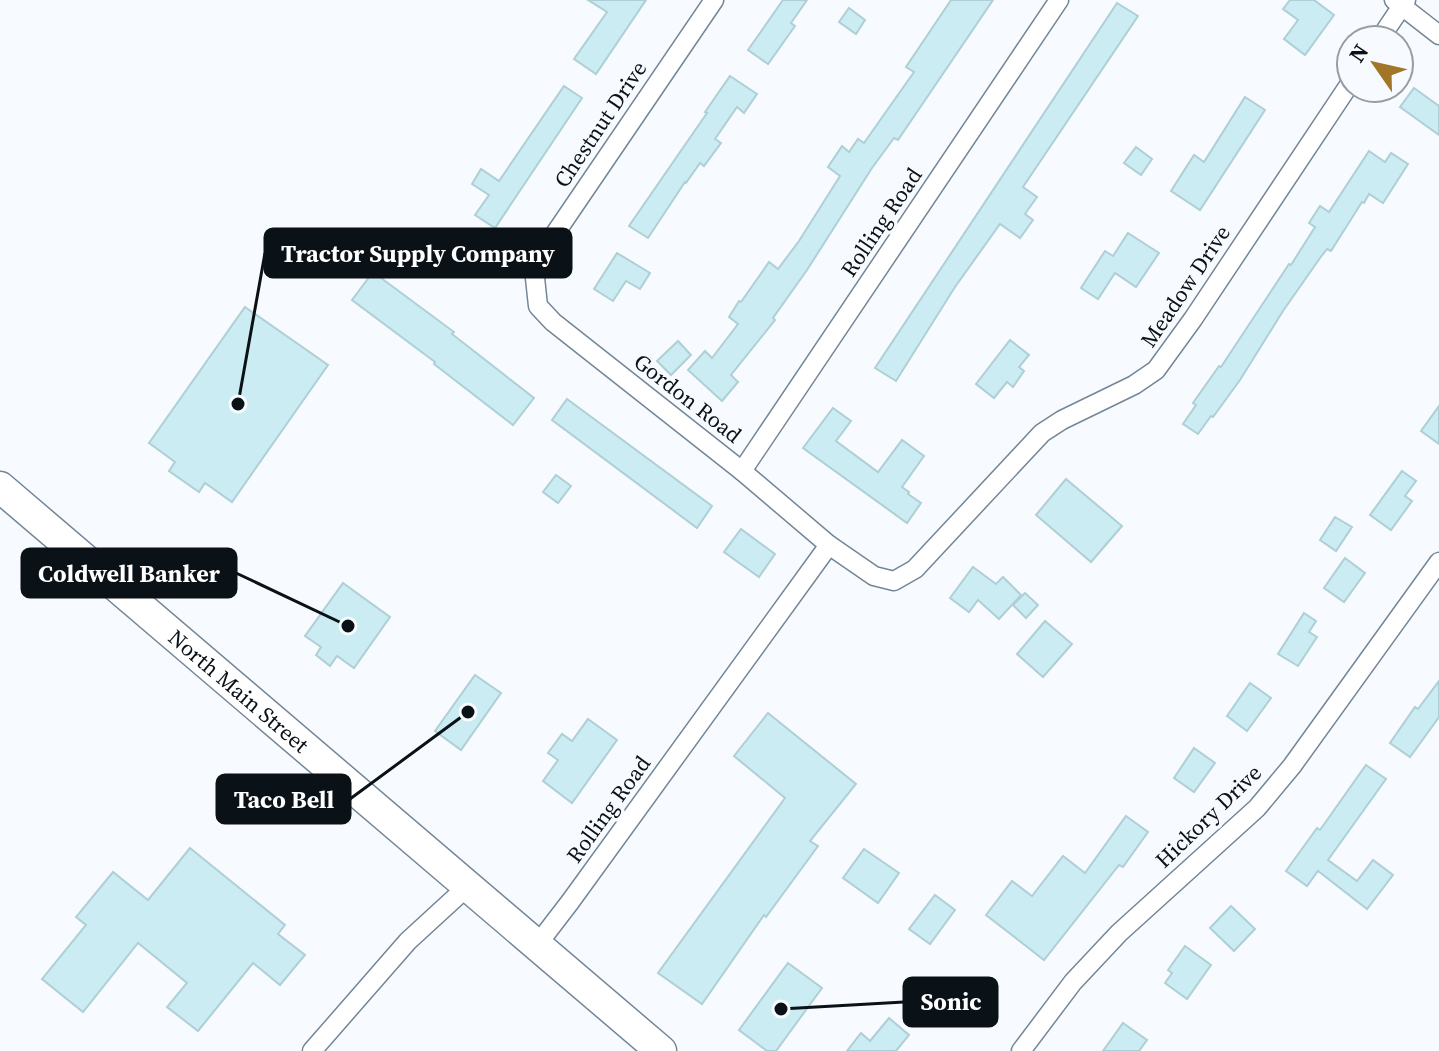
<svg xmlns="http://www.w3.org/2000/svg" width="1439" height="1051" viewBox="0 0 1439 1051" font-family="'Source Serif 4',serif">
	<rect width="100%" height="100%" fill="#f7fbff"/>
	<g fill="#ccecf3" stroke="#afcfd6" stroke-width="2">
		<polygon points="588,0 646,0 596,74 574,59 607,12"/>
		<polygon points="783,0 807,0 791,23 795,26 768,64 748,50"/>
		<polygon points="951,0 993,0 898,140 894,138 872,168 807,270 773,318 775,320 731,375 738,382 722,401 688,370 705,351 712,358 738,324 729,317 739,301 741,302 769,262 778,269 799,241 840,176 828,167 842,146 849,152 858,139 864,143 914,72 906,67"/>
		<polygon points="1290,0 1314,0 1334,15 1305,55 1284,39 1298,20 1283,9"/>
		<polygon points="1117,3 1138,16 1023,187 1037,197 1025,214 1033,220 1020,238 1000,224 955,287 896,381 875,368"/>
		<polygon points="849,8 865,20 856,34 839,22"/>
		<polygon points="730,76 757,94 744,113 737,107 715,139 721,143 704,166 700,163 686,183 685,182 648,238 629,226 707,113 705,112"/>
		<polygon points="564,86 582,98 495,228 475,215 489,195 472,184 481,169 499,181"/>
		<polygon points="1414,88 1439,106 1439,135 1400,107"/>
		<polygon points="1245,97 1265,110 1200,210 1171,191 1194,155 1204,162"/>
		<polygon points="1136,147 1152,159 1141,175 1124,163"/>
		<polygon points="1369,151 1385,162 1391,153 1408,164 1383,203 1369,194 1364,203 1362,202 1331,251 1327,249 1320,258 1283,311 1240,380 1213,417 1211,416 1198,434 1183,424 1196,405 1193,403 1219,366 1221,367 1289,264 1291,265 1315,227 1309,223 1320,206 1329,212"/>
		<polygon points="1128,233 1159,253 1136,287 1115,273 1098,299 1081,288 1105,251 1113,256"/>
		<polygon points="617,253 650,273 640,289 626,281 613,301 594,289"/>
		<polygon points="373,272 454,332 452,334 534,398 513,425 434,364 435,362 352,300"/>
		<polygon points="245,307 328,365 232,502 205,483 199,492 169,471 175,462 149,443"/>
		<polygon points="1010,340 1029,355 1019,367 1024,371 1013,387 1007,382 994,398 976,384"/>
		<polygon points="678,341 691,355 671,375 657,361"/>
		<polygon points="567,399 712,506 697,528 552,420"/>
		<polygon points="1439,406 1439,444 1421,431"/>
		<polygon points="833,408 851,421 836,441 878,472 902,440 924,456 902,487 909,492 908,494 921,503 907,523 803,448"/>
		<polygon points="1402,471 1416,481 1405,496 1412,501 1391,530 1370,515"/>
		<polygon points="556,475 571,486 558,503 543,492"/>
		<polygon points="1066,479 1122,526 1091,562 1036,515"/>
		<polygon points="1335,517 1352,527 1336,551 1320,540"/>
		<polygon points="741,529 775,554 759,577 724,552"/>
		<polygon points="1345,558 1365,573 1344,602 1324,588"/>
		<polygon points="973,567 996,584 1003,577 1021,595 999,619 978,600 969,612 950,598"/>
		<polygon points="343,583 390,617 354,668 337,656 330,666 316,655 321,647 305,636"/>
		<polygon points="1025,593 1038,605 1026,618 1013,605"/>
		<polygon points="1304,613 1316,621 1309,632 1317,637 1298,666 1278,654"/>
		<polygon points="1045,621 1072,644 1043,677 1017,654"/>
		<polygon points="475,675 501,693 461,750 435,731"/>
		<polygon points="1439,681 1439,717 1410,757 1390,743 1415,707 1418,709"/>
		<polygon points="1250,683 1271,698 1247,731 1227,716"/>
		<polygon points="768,713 856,784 810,841 818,846 766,917 764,915 702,1004 658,973 785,798 734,756"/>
		<polygon points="588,719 617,740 572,803 543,781 558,760 548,753 562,734 572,741"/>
		<polygon points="1194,748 1215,763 1194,792 1174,778"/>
		<polygon points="1366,765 1386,779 1328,860 1357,881 1373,860 1393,875 1367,909 1318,871 1307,886 1286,871 1317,828 1320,830"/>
		<polygon points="1126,816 1148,832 1123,867 1119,865 1044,960 986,915 1012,881 1032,896 1063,856 1085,873"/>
		<polygon points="190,848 285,925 278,934 305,955 280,985 253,963 198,1031 167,1007 187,983 138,943 83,1012 42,979 86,925 76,917 113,872 148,900"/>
		<polygon points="864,849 899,873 878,903 843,878"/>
		<polygon points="935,895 955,910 930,944 909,929"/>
		<polygon points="1231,906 1255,929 1234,951 1210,928"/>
		<polygon points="1185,946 1211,965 1187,999 1165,983 1172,973 1168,970"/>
		<polygon points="788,963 822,988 776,1051 767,1051 739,1030"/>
		<polygon points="889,1018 909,1035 896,1051 847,1051 861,1033 870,1041"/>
		<polygon points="1123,1023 1147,1040 1139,1051 1103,1051"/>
	</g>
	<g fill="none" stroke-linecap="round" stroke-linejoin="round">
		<g stroke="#738698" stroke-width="21">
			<g id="minor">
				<polyline points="714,0 548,244 535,278 538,306 553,322 742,471 829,545 874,576 894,581 915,569 1042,433 1062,420 1134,385 1156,370 1193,319 1351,82"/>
				<polyline points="1394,0 1439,35"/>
				<polyline points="1379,40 1406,0"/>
				<polyline points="742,471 1059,0"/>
				<polyline points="537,945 570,902 829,545"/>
				<polyline points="312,1051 408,941 468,886"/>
				<polyline points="1021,1051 1073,982 1119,933 1257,808 1292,766 1439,562"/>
			</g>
		</g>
		<g stroke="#738698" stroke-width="33">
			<g id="trunk">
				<path id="s1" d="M0 487 661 1051"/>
			</g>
		</g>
		<use href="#minor" stroke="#fff" stroke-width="18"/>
		<use href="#trunk" stroke="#fff" stroke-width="30"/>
	</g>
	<g text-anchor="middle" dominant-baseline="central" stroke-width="7" stroke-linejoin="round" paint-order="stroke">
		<g font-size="22" fill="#0a1117" stroke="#f7fbff">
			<text transform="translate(600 124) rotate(-56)">Chestnut Drive</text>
			<text transform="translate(881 222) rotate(-56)">Rolling Road</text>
			<text transform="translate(1185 286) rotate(-56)">Meadow Drive</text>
			<text transform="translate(688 398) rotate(38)">Gordon Road</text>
			<text stroke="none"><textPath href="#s1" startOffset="314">North Main Street</textPath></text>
			<text transform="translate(608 809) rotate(-54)">Rolling Road</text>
			<text transform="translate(1208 816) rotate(-44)">Hickory Drive</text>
		</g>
	</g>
	<path fill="none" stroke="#0a1117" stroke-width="3" d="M238 404L265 253M348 626L236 573M468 712L350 799M781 1009L904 1002"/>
	<g fill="#0a1117" stroke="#f7fbff" stroke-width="3">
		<circle cx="238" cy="404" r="8"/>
		<circle cx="348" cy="626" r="8"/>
		<circle cx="468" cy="712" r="8"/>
		<circle cx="781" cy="1009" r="8"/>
	</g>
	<g fill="#0a1117" stroke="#0a1117" stroke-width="3">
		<rect x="265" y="229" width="306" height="48" rx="8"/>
		<rect x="22" y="549" width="214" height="48" rx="8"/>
		<rect x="217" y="775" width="133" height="48" rx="8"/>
		<rect x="904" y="978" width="93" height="48" rx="8"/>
	</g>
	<g font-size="24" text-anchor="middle" font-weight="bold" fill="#fff">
		<text x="418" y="262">Tractor Supply Company</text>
		<text x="129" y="582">Coldwell Banker</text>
		<text x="284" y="808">Taco Bell</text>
		<text x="951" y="1010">Sonic</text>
	</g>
	<g transform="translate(1375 64) rotate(304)"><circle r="38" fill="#f7fbff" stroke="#989da2" stroke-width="2"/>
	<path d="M0-6L14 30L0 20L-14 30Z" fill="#a17727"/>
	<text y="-12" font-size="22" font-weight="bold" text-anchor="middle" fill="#0a1117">N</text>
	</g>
</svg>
